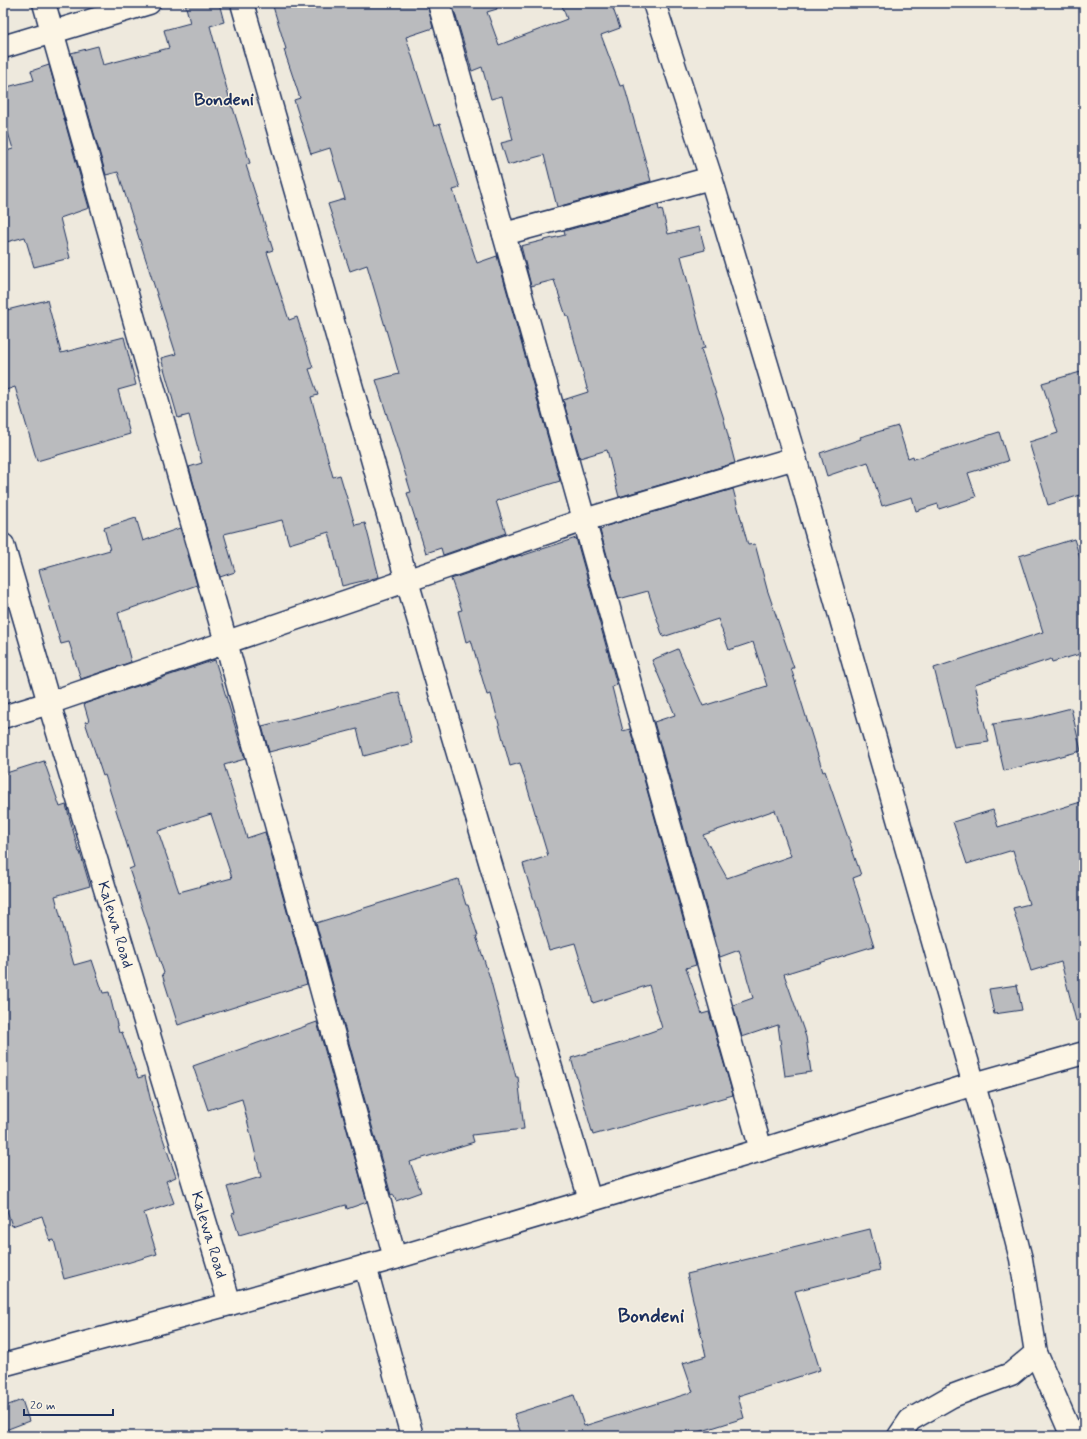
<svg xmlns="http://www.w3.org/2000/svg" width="1087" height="1439" viewBox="0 0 1087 1439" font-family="Mynerve,sans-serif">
	<rect width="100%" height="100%" fill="#eee9dd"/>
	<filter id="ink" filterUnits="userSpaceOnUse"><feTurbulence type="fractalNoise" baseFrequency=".025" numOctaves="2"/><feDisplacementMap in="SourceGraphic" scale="8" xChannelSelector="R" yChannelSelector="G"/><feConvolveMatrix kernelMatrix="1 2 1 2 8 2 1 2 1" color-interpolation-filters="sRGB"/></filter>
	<g filter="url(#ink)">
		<g fill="#babbbe" stroke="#1b2f5e" fill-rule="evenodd">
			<polygon points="185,3 219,3 224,22 210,26 232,108 233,108 250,163 246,165 273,250 267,252 289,320 297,317 313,368 309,369 318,395 311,397 333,477 340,475 355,525 365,523 379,577 342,586 329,532 289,544 282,520 224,534 235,572 220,577 189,467 202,463 189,415 178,418 161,358 176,354 118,172 106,175 71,53 98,46 103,65 169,48 164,30 190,23"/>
			<polygon points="272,3 427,3 433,28 406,37 434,126 440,124 460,188 453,190 477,263 497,256 560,481 496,501 506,533 443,555 441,548 426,553 407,493 411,492 376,380 399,374 367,265 350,271 328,204 345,199 330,148 311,154 294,100 300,98 284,50 286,49"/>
			<polygon points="452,3 496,3 497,9 487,12 499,45 567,19 561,3 611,3 620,28 601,35 620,86 624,85 651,181 557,207 544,155 508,165 501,143 513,140 502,96 491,99 482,67 472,71"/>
			<polygon points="49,65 89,208 60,218 70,258 34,267 25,237 3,243 3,152 13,149 3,116 3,88 34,80 31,71"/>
			<polygon points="658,205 659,210 662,209 668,234 699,227 705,250 681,256 705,348 701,349 723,416 735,463 619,497 607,450 580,458 563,400 588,392 568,316 566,316 554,280 531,286 521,246 565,235 564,231"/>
			<polygon points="47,300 61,353 124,337 136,385 118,390 130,434 37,461 15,387 3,391 3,311"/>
			<polygon points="1084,371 1084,494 1048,505 1029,442 1058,433 1042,383"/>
			<polygon points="898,426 908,458 913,456 914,459 999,432 1008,461 968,473 976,497 939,509 938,504 916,511 912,497 882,506 868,462 827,476 820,453 861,439 860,437"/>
			<path d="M733 489 748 545 755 544 767 589 794 668H791L823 772 825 771 861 875 853 878 874 946 784 974 806 1037 811 1072 785 1076 778 1025 742 1037 733 1005 753 998 739 950 720 957 654 722 675 715 652 660 678 649 703 706 767 686 753 642 729 650 718 619 663 637 648 591 619 599 600 530 603 529V527ZM775 810 791 856 727 878 703 835Z"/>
			<polygon points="136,518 143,541 180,528 197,585 118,613 131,662 81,679 69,642 61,644 39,570 110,550 104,528"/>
			<polygon points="576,538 617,685 612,687 623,731 630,729 696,965 686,968 702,1014 709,1012 733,1095 593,1135 571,1058 628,1041 628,1040 662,1028 649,985 593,1003 575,943 549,950 523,864 548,856 520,763 510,766 491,694 487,695 471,640 466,642 458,611 462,610 451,579 521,555 521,556"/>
			<polygon points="1074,539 1084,570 1084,653 1052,662 1051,659 975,684 989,742 954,747 934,668 1043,632 1019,556"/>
			<path d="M215 660 245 759 224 765 247 838 265 832 307 984 178 1025 162 974 164 973 129 869 134 867 105 775 103 776 85 722 89 721 84 704ZM211 814 232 878 179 892 158 831Z"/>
			<polygon points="399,692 412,743 364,756 357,729 269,752 262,726"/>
			<polygon points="1071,708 1081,751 1004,771 993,724 1032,718"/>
			<polygon points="44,761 60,807 66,805 79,852 80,852 90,886 55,896 66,937 74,965 92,960 103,993 109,992 119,1033 122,1032 138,1078 145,1076 152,1106 176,1177 166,1181 174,1203 144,1213 157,1254 127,1263 127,1262 64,1279 54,1240 50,1241 42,1216 12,1226 3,1198 3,774"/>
			<polygon points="1084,801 1084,1020 1076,1021 1061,962 1031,971 1013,908 1029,904 1013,850 967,864 953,822 993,810 998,827"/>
			<polygon points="458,879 466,905 468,905 478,936 476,936 490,978 516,1077 518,1077 524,1129 472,1135 474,1142 410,1162 421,1192 396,1201 393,1194 391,1195 316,923"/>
			<polygon points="1017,985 1022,1010 994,1014 989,989"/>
			<polygon points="317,1022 367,1202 347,1209 346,1205 239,1235 232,1214 235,1213 227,1187 261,1177 242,1099 208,1110 193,1066"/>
			<polygon points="870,1229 880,1270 795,1291 820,1370 738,1396 744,1418 686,1436 522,1436 514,1414 574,1395 584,1426 693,1392 683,1363 706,1356 687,1274"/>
			<polygon points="22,1400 29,1421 3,1431 3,1407"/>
		</g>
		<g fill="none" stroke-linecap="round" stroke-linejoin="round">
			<g stroke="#1b2f5e" stroke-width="25">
				<g id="minor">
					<polyline points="44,3 226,642 395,1258"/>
					<polyline points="242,3 407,581 590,1200"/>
					<polyline points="439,3 761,1150"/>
					<polyline points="654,3 711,178 795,458 998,1169 1021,1259 1036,1353 1011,1374 952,1396 910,1420 899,1436"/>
					<polyline points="3,47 149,3"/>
					<polyline points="504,234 711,178"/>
					<path id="s1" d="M3 545 49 703 230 1304"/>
					<polyline points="3,717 49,703 584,520 795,458"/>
					<polyline points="365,1266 412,1436"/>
					<polyline points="1036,1353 1072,1436"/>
					<polyline points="3,1365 230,1304 395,1258 761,1150 974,1084 1084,1053"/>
				</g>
			</g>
			<use href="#minor" stroke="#fcf5e5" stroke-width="22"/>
		</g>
	</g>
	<g text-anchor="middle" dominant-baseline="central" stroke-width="3" stroke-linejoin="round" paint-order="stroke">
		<g font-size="16" fill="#1b2f5e" stroke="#fcf5e5">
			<text stroke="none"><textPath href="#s1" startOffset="396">Kalewa Road</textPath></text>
			<text stroke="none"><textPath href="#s1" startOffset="720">Kalewa Road</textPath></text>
		</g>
		<g font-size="18" font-weight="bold" fill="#1b2f5e" stroke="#fcf5e5">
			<text x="224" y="100">Bondeni</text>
		</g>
		<g font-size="20" font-weight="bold" fill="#1b2f5e" stroke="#fcf5e5">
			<text x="651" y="1316">Bondeni</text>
		</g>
	</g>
	<rect width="1087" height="1439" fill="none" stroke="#fcf5e5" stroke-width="16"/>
	<rect x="8" y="8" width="1071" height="1423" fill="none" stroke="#1b2f5e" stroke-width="1.5" filter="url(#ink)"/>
	<path d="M24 1409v6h89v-6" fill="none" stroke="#1b2f5e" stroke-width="2"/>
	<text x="30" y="1409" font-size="12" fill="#1b2f5e" stroke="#fcf5e5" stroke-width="3" paint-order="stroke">20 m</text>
</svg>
